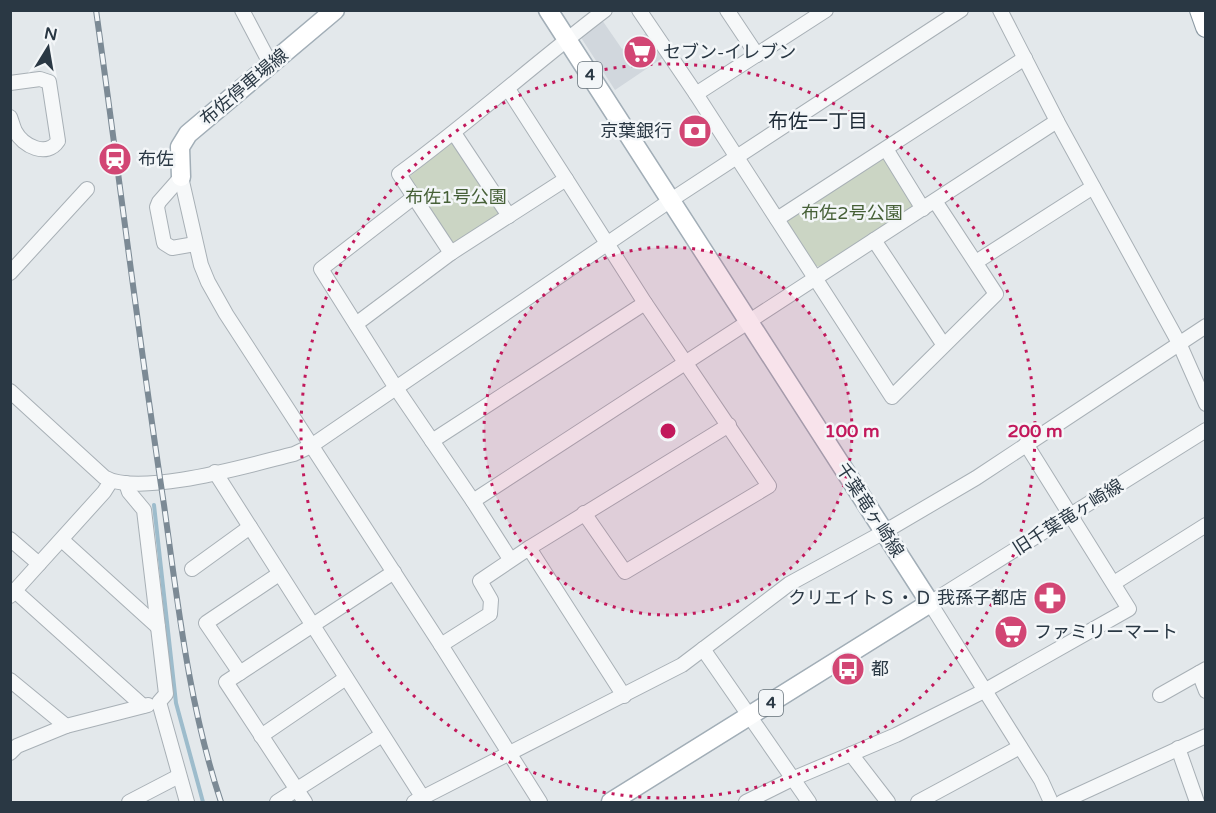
<svg xmlns="http://www.w3.org/2000/svg" width="1216" height="813" viewBox="0 0 1216 813" font-family="'Varela Round','Noto Sans JP',sans-serif">
	<rect width="100%" height="100%" fill="#e3e8eb"/>
	<polygon fill="#d1d7dd" points="602,20 622,49 648,32 664,57 615,90 580,36"/>
	<g fill="#cbd5c4">
		<polygon points="453,141 502,215 454,245 409,177"/>
		<polygon points="886,157 918,205 822,267 815,266 787,221"/>
	</g>
	<g fill="none" stroke-linecap="round" stroke-linejoin="round">
		<polyline stroke="#9dbccc" stroke-width="4" points="154,505 176,703 203,802"/>
		<g stroke="#a8b0b6" stroke-width="16">
			<g id="minor">
				<polyline points="242,10 271,65"/>
				<path d="M605 10C535 63 470 122 399 174L414 197 321 269 396 388 473 501 1057 121"/>
				<polyline points="639,10 696,94 892,397 996,294 935,201"/>
				<polyline points="727,10 757,55"/>
				<polyline points="1000,10 1057,121 1179,343 1206,404"/>
				<path d="M10 83 40 79 49 82 58 141C47 158 23 146 15 131 13 127 12 122 10 117"/>
				<polyline points="696,94 826,10"/>
				<polyline points="454,133 509,216"/>
				<polyline points="886,149 923,209"/>
				<polyline points="181,177 201,265 208,282 226,314 441,645 540,802"/>
				<polyline points="181,177 159,202 157,207 164,243 172,248 195,244"/>
				<polyline points="566,179 645,303 769,486 625,572 584,513"/>
				<polyline points="414,197 451,253 566,179 508,89"/>
				<polyline points="777,219 1025,58"/>
				<polyline points="874,240 943,344"/>
				<polyline points="976,262 1093,187"/>
				<polyline points="10,273 87,189"/>
				<polyline points="356,324 451,253"/>
				<path d="M10 391 104 477C139 498 253 464 294 454L311 446 671 200 961 10"/>
				<polyline points="432,441 645,303"/>
				<polyline points="215,472 423,798"/>
				<polyline points="126,483 129,492 144,510 166,694 159,702 187,802"/>
				<polyline points="473,501 510,559"/>
				<polyline points="10,539 39,564"/>
				<polyline points="62,540 158,627"/>
				<polyline points="529,548 729,425"/>
				<polyline points="192,569 250,527"/>
				<polyline points="1114,583 1206,525"/>
				<polyline points="15,591 143,706"/>
				<polyline points="10,596 104,492 111,481"/>
				<polyline points="441,645 490,614 491,600 480,581 529,548 624,696"/>
				<polyline points="703,649 809,802"/>
				<polyline points="240,673 206,623 279,574"/>
				<polyline points="1199,673 1206,691"/>
				<polyline points="10,680 66,726 148,705"/>
				<polyline points="1160,695 1206,669"/>
				<polyline points="261,736 346,678"/>
				<polyline points="1178,748 1197,802"/>
				<polyline points="10,753 17,746 66,726"/>
				<polyline points="851,754 888,802"/>
				<polyline points="129,802 179,776"/>
				<polyline points="277,802 382,735"/>
				<polyline points="305,802 226,682 394,572"/>
				<polyline points="414,802 682,665 789,584 884,532 976,478 1206,326"/>
				<polyline points="746,802 792,779 896,735 984,691 1129,609 1026,444"/>
				<polyline points="918,802 1020,747"/>
				<polyline points="1051,802 1041,780 930,603 1206,430"/>
				<polyline points="1062,802 1206,736"/>
			</g>
		</g>
		<g stroke="#a2aeb7" stroke-width="21">
			<g id="major">
				<polyline points="548,10 930,603 611,802"/>
				<polyline points="181,177 180,147 188,134 335,10"/>
			</g>
		</g>
		<g stroke="#8a98a2" stroke-width="22">
			<polyline id="highway" points="1200,10 1206,27"/>
		</g>
		<use href="#minor" stroke="#f6f8f9" stroke-width="14"/>
		<use href="#major" stroke="#fff" stroke-width="18"/>
		<use href="#highway" stroke="#fff" stroke-width="20"/>
		<g stroke="#7c8a95" stroke-width="6">
			<path id="rail" d="M96 10C119 175 139 340 164 505 178 605 189 706 221 802"/>
		</g>
		<use href="#rail" stroke="#f3f6f8" stroke-width="4" stroke-dasharray="11" stroke-linecap="butt"/>
	</g>
	<circle cx="668" cy="431" r="184" fill="#c2185b" fill-opacity=".12"/>
	<g fill="none" stroke="#c2185b" stroke-width="3" stroke-dasharray="3 6">
		<circle cx="668" cy="431" r="184"/>
		<circle cx="668" cy="431" r="367"/>
	</g>
	<defs>
		<g id="supermarket-disc" transform="scale(1.725)"><circle r="9.5" fill="#d24674" stroke="#f3f6f8"/><path d="M-6-5.5h2.5l.6 2H6L4.5 2H-2.5L-4.4-4H-6ZM-1.5 3.2a1.3 1.3 0 1 0 .1 0ZM3 3.2a1.3 1.3 0 1 0 .1 0Z" fill="#fff"/></g>
		<g id="bank-disc" transform="scale(1.725)"><circle r="9.5" fill="#d24674" stroke="#f3f6f8"/><path d="M-6-4H6V4H-6ZM0-2.3a2.3 2.3 0 1 0 0 4.6a2.3 2.3 0 1 0 0-4.6Z" fill="#fff"/></g>
		<g id="station-disc" transform="scale(1.725)"><circle r="9.5" fill="#d24674" stroke="#f3f6f8"/><path d="M-3-6H3Q5-6 5-4V2Q5 4 3 4L4.5 6H3L1.5 4h-3L-3 6H-4.5L-3 4Q-5 4-5 2V-4Q-5-6-3-6ZM-3.5-4v3h7v-3ZM-3.5 1v1.5H-2V1ZM2 1v1.5H3.5V1Z" fill="#fff"/></g>
		<g id="pharmacy-disc" transform="scale(1.725)"><circle r="9.5" fill="#d24674" stroke="#f3f6f8"/><path d="M-2-6h4v4h4v4h-4v4h-4v-4h-4v-4h4Z" fill="#fff"/></g>
		<g id="bus-disc" transform="scale(1.725)"><circle r="9.5" fill="#d24674" stroke="#f3f6f8"/><path d="M-5-6H5V4H4V6H2V4H-2V6H-4V4H-5ZM-3.5-4V0h7V-4ZM-3.5 1.2v1.5H-2V1.2ZM2 1.2v1.5H3.5V1.2Z" fill="#fff"/></g>
	</defs>
	<g fill-rule="evenodd">
		<use href="#supermarket-disc" x="640" y="52"/>
		<use href="#bank-disc" x="695" y="131"/>
		<use href="#station-disc" x="115" y="159"/>
		<use href="#pharmacy-disc" x="1050" y="598"/>
		<use href="#supermarket-disc" x="1011" y="632"/>
		<use href="#bus-disc" x="848" y="669"/>
	</g>
	<g text-anchor="middle" dominant-baseline="central" stroke-width="5" stroke-linejoin="round" paint-order="stroke">
		<g fill="#f3f6f8" stroke="#66717a" stroke-width="1.5">
			<rect x="578" y="62" width="24" height="26" rx="4.5"/>
			<rect x="759" y="690" width="24" height="26" rx="4.5"/>
		</g>
		<g font-size="16" font-weight="bold" fill="#2a3844">
			<text x="590" y="75">4</text>
			<text x="771" y="703">4</text>
		</g>
		<g font-size="18" fill="#2a3844" stroke="#f3f6f8" text-anchor="start">
			<text x="663" y="52">セブン-イレブン</text>
			<text x="672" y="131" text-anchor="end">京葉銀行</text>
			<text x="138" y="159">布佐</text>
			<text x="1027" y="598" text-anchor="end">クリエイトＳ・Ｄ 我孫子都店</text>
			<text x="1034" y="632">ファミリーマート</text>
			<text x="871" y="669">都</text>
		</g>
		<g font-size="18" fill="#2a3844" stroke="#f3f6f8">
			<text transform="translate(244 87) rotate(-40)">布佐停車場線</text>
			<text transform="translate(870 510) rotate(57)">千葉竜ヶ崎線</text>
			<text transform="translate(1068 517) rotate(-32)">旧千葉竜ヶ崎線</text>
		</g>
		<g font-size="18" fill="#466037" stroke="#f3f6f8">
			<text x="456" y="197">布佐1号公園</text>
			<text x="852" y="213">布佐2号公園</text>
		</g>
		<g font-size="20" fill="#1c2935" stroke="#f3f6f8">
			<text x="818" y="122">布佐一丁目</text>
		</g>
	</g>
	<circle cx="668" cy="431" r="9" fill="#c2185b" stroke="#f3f6f8" stroke-width="3"/>
	<g font-size="18" text-anchor="middle" font-weight="bold" fill="#c2185b" stroke="#f3f6f8" stroke-width="5" stroke-linejoin="round" paint-order="stroke">
		<text x="852" y="437">100 m</text>
		<text x="1035" y="437">200 m</text>
	</g>
	<rect width="1216" height="813" fill="none" stroke="#2a3844" stroke-width="24"/>
	<g transform="translate(48 48) rotate(11)" stroke="#f3f6f8" stroke-width="4.5" paint-order="stroke">
	<path d="M0-4.5L10 22L0 15L-10 22Z" fill="#2a3844"/>
	<text y="-9" font-size="16" font-weight="bold" text-anchor="middle" fill="#2a3844">N</text>
	</g>
</svg>
